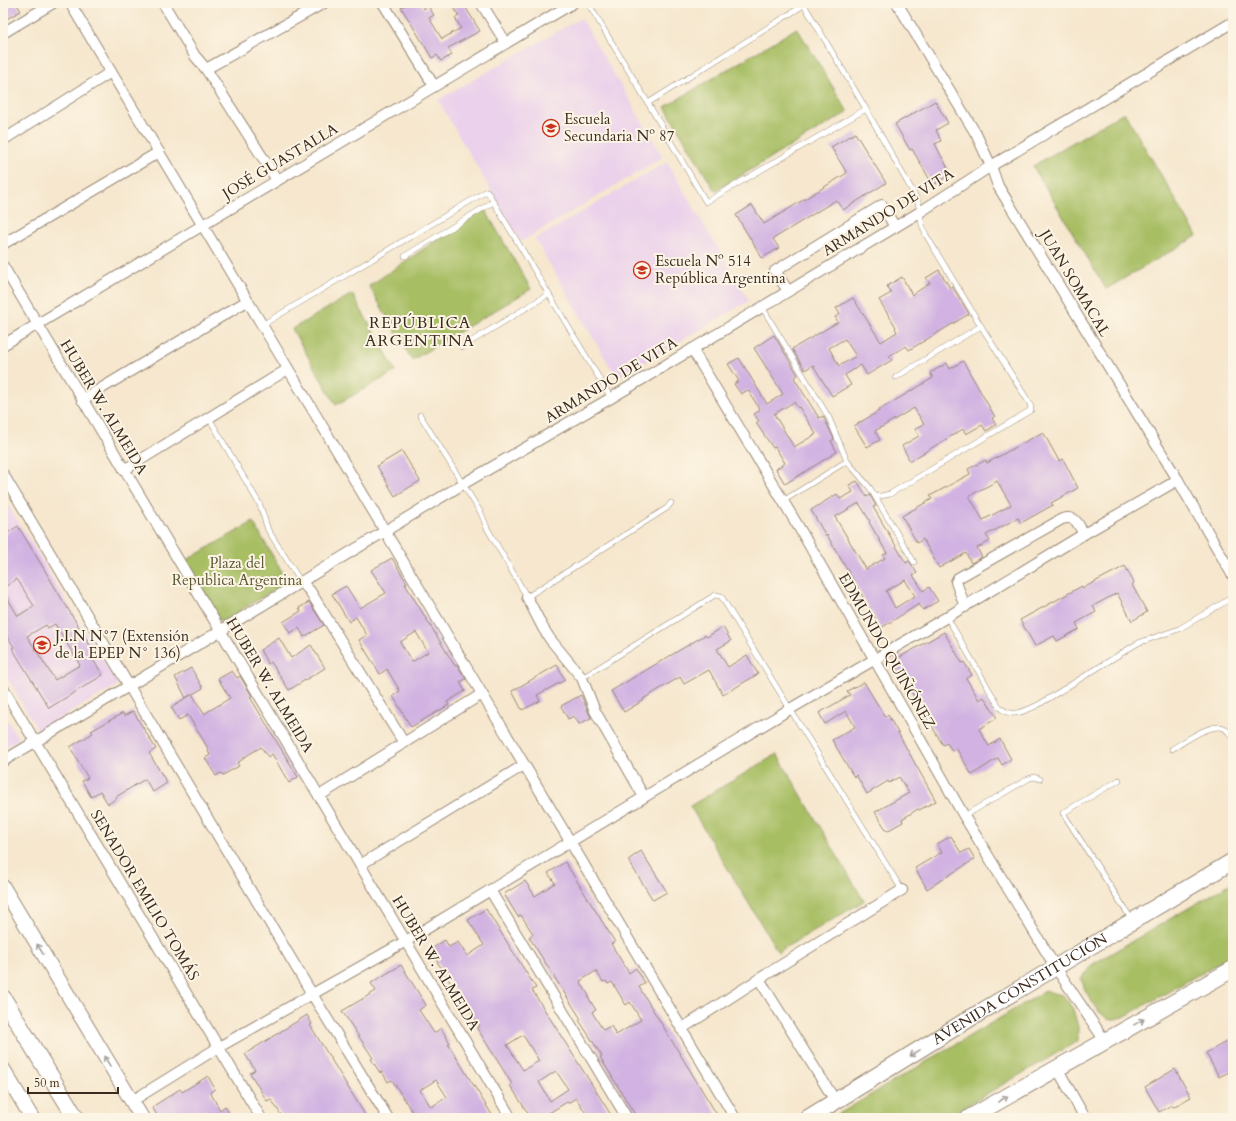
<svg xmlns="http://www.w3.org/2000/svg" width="1236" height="1121" viewBox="0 0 1236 1121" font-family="Cardo,serif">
	<rect width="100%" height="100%" fill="#fcf5e5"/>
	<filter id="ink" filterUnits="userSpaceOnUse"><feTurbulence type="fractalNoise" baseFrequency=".025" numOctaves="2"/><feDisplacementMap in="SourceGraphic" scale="8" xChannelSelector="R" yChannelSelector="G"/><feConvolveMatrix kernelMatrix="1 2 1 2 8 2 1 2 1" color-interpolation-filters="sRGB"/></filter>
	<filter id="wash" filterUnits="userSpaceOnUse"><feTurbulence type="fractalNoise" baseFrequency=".012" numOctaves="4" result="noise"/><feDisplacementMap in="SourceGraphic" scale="16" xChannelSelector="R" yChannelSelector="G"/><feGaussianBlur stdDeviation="0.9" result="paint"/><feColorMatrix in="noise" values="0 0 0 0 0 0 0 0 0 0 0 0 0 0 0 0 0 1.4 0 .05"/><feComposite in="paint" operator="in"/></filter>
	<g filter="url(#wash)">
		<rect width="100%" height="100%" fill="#f6e7ce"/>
		<g fill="#ebd1eb">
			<polygon points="581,18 663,157 521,242 438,100"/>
			<polygon points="667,162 749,301 617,378 535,239"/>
			<polygon points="3,497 118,685 38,731 3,671"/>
			<polygon points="3,713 19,739 3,748"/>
		</g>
		<g fill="#a7be63" stroke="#717440">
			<polygon points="797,28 848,112 715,191 665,107"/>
			<polygon points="1124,112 1197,236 1106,289 1033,166"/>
			<polygon points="484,208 531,289 412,360 369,286"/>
			<polygon points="352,294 396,371 336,405 292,329"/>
			<polygon points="253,522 288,582 221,622 185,561"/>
			<polygon points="777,754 864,901 778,952 690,806"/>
			<polygon points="1233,882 1233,955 1124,1017 1109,1020 1097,1010 1085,990 1081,978 1093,964"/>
			<polygon points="1045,991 1063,995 1073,1009 1078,1027 1078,1041 945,1118 832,1118"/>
		</g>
		<g id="blocks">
			<g fill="#d1b2e2" fill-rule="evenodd">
				<polygon points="3,3 16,3 21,11 3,21"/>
				<polygon points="409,3 420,3 424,9 428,6 434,15 429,18 442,39 461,28 455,18 459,16 451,3 463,3 480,31 448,48 452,55 441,61 437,55 432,58 401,7"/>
				<polygon points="935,101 948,123 936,130 941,141 935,144 951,174 933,185 912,149 910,150 895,124"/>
				<polygon points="855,133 886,183 843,210 836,200 773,239 779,248 762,258 736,215 752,205 764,224 847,173 831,147"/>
				<path d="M939 270 950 288 952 286 969 314 909 350 906 346 889 356 892 360 867 375 861 365 845 375 851 385 832 396 813 365 805 370 792 349 838 322 835 317 840 314 836 308 853 298 881 342 897 332 895 328 896 327 879 300 891 293 887 286 902 277 912 295 930 283 926 278ZM845 339 856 356 839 366 829 348Z"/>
				<path d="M774 335 798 375 794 378 819 418 823 416 825 420 834 439 831 441 837 452 785 484 776 469 785 463 775 447 773 448 756 423 759 421 754 414 760 410 748 390 741 394 734 384 739 381 728 364 739 358 767 404 783 394 754 348ZM794 402 798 408 799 407 816 434 794 447 774 414Z"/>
				<polygon points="963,361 995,417 992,418 996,425 986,431 982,425 966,434 963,429 910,461 902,446 919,436 915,429 924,424 914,408 875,431 880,440 867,447 854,426 879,411 879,410 933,378 930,373 947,363 950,369"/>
				<path d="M1043 432 1059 461 1063 459 1078 488 1051 503 1053 505 1021 523 1018 518 986 535 990 541 977 548 982 557 971 563 966 553 939 568 923 539 917 543 902 516 932 499 930 496 970 474 968 469 986 460 987 463ZM997 481 1011 505 983 520 969 496Z"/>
				<polygon points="402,451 420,481 395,496 377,466"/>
				<path d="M857 481 867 497 870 495 876 506 873 507 906 563 909 561 917 573 913 575 923 591 929 587 938 601 923 610 919 604 881 628 827 535 826 536 811 510 837 494 840 499 853 492 849 485ZM859 503 870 521 869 522 887 553 883 555 885 558 866 569 835 517ZM905 580 915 596 895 608 886 591Z"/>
				<path d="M18 526 94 652 90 655 103 675 49 708 12 648 14 647 3 629V591L18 616 34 606 17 579 3 588V536ZM55 624 80 665 55 680 27 636 46 625 48 628Z"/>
				<path d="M392 558 407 583 405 584 455 666 457 665 466 679 460 682 465 691 447 702 449 705 411 727 393 696 400 691 387 669 380 674 359 640 367 635 356 617 349 622 332 594 346 586 360 608 386 593 371 570ZM416 632 428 652 412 662 400 642Z"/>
				<polygon points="1125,566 1134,583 1132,585 1147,612 1132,621 1117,593 1093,606 1096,612 1076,623 1079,629 1057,641 1054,636 1035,646 1020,620 1082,586 1083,588"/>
				<polygon points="309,602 324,625 304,637 299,628 290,633 283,622 301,611 299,608"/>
				<polygon points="723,627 731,641 717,649 728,667 747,655 758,674 723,695 709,670 684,684 680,677 643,699 644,700 624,712 611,691 705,635 707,637"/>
				<polygon points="944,632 962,663 964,662 972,675 966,678 979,700 984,697 997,718 979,729 989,746 1000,739 1011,759 1002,765 998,758 972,775 956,748 952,751 947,743 943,745 893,661"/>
				<polygon points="279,638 291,658 311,645 325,668 289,690 271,662 268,664 260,650"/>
				<polygon points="557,665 565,680 537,695 540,701 522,710 512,691"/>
				<polygon points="191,668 203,688 186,698 175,677"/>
				<polygon points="232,671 237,678 240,676 252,696 250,697 298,777 289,783 272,754 268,757 261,747 243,758 243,759 237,763 239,766 223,775 221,773 216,776 205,758 210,755 208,751 209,750 188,715 179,720 171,707 192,694 204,714 230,698 218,679"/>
				<polygon points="864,682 885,717 888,715 936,801 919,810 918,809 902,819 903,822 887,831 875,812 909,793 899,777 889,783 888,781 867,794 856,775 854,777 832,740 855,727 846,711 825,724 819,713 850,695 847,691"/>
				<polygon points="581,695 591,718 579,724 574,716 568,719 561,706"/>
				<polygon points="133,711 156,749 149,753 167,783 153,792 145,779 116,797 117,798 108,804 100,791 91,797 82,781 88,778 70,747 93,733 91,731 123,713 124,716"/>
				<polygon points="951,836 961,853 969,849 975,859 927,889 915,868 942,852 937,844"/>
				<polygon points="641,851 667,892 653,900 628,860"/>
				<path d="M565 862 615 942 611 944 629 973 636 968 645 983 639 987 719 1118H637L600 1057 602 1056 579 1020 581 1019 529 937 533 934 521 915 518 917 504 894 525 881 535 896 555 883 548 873ZM596 971 603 982 606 981 608 984 612 982 626 1005 630 1002 641 1020 616 1035 611 1026 603 1030 592 1012 596 1010 588 997 589 996 580 981Z"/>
				<path d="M486 909 536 988 532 990 613 1118H589L576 1098 568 1103 567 1102 549 1113 552 1118H531L510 1085 512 1084 477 1028 480 1026 462 999 461 1000 430 950 445 940 449 947 458 942 467 956 484 945 468 920ZM523 1035 539 1061 523 1070 507 1045ZM556 1071 568 1089 550 1101 539 1082Z"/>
				<path d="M401 965 426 1005 419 1010 434 1033 441 1028 450 1043 448 1044 494 1118H416L392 1080 388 1082 382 1072 380 1073 371 1059 373 1058 342 1011 376 991 371 983ZM436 1080 447 1097 431 1107 420 1090Z"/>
				<polygon points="307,1015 312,1024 310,1025 367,1118 283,1118 271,1099 267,1101 250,1073 255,1070 245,1054"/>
				<polygon points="1233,1038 1233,1070 1219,1077 1206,1053"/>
				<polygon points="1175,1069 1191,1097 1173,1107 1172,1105 1159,1112 1145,1087"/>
				<polygon points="208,1076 215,1089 210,1092 220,1110 225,1106 232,1118 159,1118 152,1107 180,1089 182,1092"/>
			</g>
		</g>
	</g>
	<g filter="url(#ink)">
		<use href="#blocks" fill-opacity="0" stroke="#988876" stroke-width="1"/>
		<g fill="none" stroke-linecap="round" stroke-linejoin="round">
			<g stroke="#988876" stroke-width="6">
				<g id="service">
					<polyline points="588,3 648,103 706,202 866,109"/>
					<polyline points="803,3 866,109 918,201 922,225 926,235 981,326 1030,404 1031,410 890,494 876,497"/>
					<polyline points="648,103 804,5"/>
					<polyline points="405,256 493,202"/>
					<polyline points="762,307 829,418 847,461 870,488 914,562"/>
					<polyline points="262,325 487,191 611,398"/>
					<polyline points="462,347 549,294"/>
					<polyline points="896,377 981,326"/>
					<polyline points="420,415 481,513 487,528 527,597 667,508 671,503"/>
					<polyline points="209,418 260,505 268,530 301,582"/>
					<polyline points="783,501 847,461"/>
					<path d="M947 617 998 705C1009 720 1025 711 1038 705L1138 643 1179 629 1233 597"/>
					<polyline points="582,678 715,595 721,596 790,709 902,890"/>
					<path d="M1172 749C1183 743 1211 722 1224 728 1227 730 1230 734 1233 737"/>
					<polyline points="1119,780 1063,813 1132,920"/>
					<polyline points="964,816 1028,779 1034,777 1040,779"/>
				</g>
			</g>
			<g stroke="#988876" stroke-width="12">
				<g id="minor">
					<polyline points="70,3 735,1118"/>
					<polyline points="163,3 195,56 206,69 277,180"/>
					<polyline points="383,3 434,86"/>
					<polyline points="481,3 506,43"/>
					<polyline points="897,3 976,134 991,166 998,186 1178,480 1233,576"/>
					<polyline points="3,33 53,3"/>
					<polyline points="206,69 324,3"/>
					<polyline points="3,140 111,72"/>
					<polyline points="3,244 159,152"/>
					<polyline points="3,266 511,1118"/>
					<polyline points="788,291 775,271 882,205 895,227"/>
					<polyline points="3,345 573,3"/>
					<polyline points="692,349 804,536 964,816 1056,968 1105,1041"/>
					<polyline points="82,400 247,301"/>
					<polyline points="124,470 288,369"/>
					<polyline points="3,474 312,994 388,1118"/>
					<polyline points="301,582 310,591 404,743"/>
					<polyline points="527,597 543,628 550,639 582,678 595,711 644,797"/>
					<path d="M965 607 956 582 958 578 1062 519C1076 515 1077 523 1084 534"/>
					<polyline points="3,688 261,1118"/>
					<polyline points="3,761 129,686 463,484 611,398 920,212 991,166 1233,22"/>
					<polyline points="319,796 482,694"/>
					<polyline points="360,865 524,765"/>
					<polyline points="490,890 627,1118"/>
					<polyline points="759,979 836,1102"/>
					<polyline points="681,1029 759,979 902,890"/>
					<polyline points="1057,1068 1085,1118"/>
					<polyline points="132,1101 219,1047 406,941 790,709 952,614 1084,534 1178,480"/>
				</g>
			</g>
			<g stroke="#988876" stroke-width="16">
				<g id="secondary">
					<polyline points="3,887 142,1118"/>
					<polyline points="3,1069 32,1118"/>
				</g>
			</g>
			<g stroke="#988876" stroke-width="18">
				<g id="primary">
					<polyline points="3,998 76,1118"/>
					<path id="s1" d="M808 1118 964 1022 1233 861"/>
					<polyline points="969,1118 1233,969"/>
				</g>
			</g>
			<use href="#service" stroke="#fff" stroke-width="5"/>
			<use href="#minor" stroke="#fff" stroke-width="10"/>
			<use href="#secondary" stroke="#fff" stroke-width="14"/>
			<use href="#primary" stroke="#fff" stroke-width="16"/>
		</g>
		<defs><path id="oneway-shaft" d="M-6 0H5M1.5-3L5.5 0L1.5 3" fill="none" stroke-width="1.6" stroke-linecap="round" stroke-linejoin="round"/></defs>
		<g stroke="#a79f9a">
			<use href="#oneway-shaft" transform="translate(40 949) rotate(-121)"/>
			<use href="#oneway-shaft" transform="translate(1139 1022) rotate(-29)"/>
			<use href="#oneway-shaft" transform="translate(915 1053) rotate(148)"/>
			<use href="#oneway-shaft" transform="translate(107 1061) rotate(-121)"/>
			<use href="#oneway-shaft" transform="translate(1003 1099) rotate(-30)"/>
		</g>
	</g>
	<defs>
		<g id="school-ring" transform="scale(0.9)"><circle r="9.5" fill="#fcf5e5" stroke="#c8321e" stroke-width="1.5"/><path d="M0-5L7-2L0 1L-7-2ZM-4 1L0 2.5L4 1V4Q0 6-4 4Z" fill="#c8321e"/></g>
	</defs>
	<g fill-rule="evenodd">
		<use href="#school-ring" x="551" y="128"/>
		<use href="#school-ring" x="642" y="270"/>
		<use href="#school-ring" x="42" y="645"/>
	</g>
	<g text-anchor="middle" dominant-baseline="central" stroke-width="4" stroke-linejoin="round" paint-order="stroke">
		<g font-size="15" fill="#3b2a1e" stroke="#fcf5e5" text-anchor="start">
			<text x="564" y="119">Escuela<tspan x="564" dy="17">Secundaria Nº 87</tspan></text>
			<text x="655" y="261">Escuela Nº 514<tspan x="655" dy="17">República Argentina</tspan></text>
			<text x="55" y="636">J.I.N N°7 (Extensión<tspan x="55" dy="17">de la EPEP N° 136)</tspan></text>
		</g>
		<g font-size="15" fill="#3b2a1e" stroke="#fcf5e5">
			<text transform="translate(280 161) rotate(-31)">JOSÉ GUASTALLA</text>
			<text transform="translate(888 212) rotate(-32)">ARMANDO DE VITA</text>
			<text transform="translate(1075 283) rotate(59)">JUAN SOMACAL</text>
			<text transform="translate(611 380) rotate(-31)">ARMANDO DE VITA</text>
			<text transform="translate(104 407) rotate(59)">HUBER W. ALMEIDA</text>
			<text transform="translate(887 651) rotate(60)">EDMUNDO QUIÑÓNEZ</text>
			<text transform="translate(270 685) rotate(59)">HUBER W. ALMEIDA</text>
			<text transform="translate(145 895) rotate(59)">SENADOR EMILIO TOMÁS</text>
			<text transform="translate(436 963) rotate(59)">HUBER W. ALMEIDA</text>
			<text stroke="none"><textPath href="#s1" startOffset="248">AVENIDA CONSTITUCIÓN</textPath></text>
		</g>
		<g font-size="15" fill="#5b5633" stroke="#fcf5e5">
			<text x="237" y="563">Plaza del<tspan x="237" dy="17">Republica Argentina</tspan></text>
		</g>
		<g font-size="16" letter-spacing="1" fill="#3b2a1e" stroke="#fcf5e5">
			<text x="420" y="323">REPÚBLICA<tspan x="420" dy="18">ARGENTINA</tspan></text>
		</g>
	</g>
	<rect width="1236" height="1121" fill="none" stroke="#fcf5e5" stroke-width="16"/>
	<path d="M28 1087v6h90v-6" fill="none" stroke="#3b2a1e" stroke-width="2"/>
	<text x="34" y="1087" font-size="12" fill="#3b2a1e" stroke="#fcf5e5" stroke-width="3" paint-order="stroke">50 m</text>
</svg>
